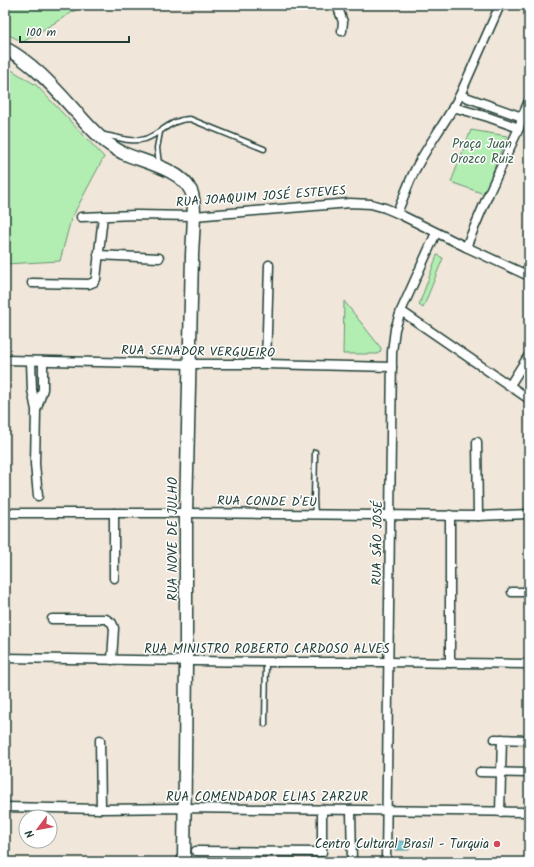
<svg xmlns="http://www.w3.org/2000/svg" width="534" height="867" viewBox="0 0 534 867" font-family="Kalam,sans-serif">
	<rect width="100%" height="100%" fill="#f0e6d9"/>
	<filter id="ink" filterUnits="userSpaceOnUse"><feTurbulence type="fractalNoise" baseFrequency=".025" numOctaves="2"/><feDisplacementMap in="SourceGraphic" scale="8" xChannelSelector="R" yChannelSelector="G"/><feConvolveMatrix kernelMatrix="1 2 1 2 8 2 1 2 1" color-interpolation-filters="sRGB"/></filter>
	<g filter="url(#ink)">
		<g fill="#b2edb2" stroke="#689573">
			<polygon points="5,5 84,5 23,42 5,33"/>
			<polygon points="5,66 36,85 104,157 71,219 60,261 5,264"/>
			<polygon points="471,130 507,136 484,194 451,182"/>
			<polygon points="437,255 443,258 423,308 419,305"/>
			<path d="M344 301 381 348C381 351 380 353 377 354H343Z"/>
		</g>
		<polygon fill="#79c9d4" stroke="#559194" points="395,841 409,842 409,850 395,850"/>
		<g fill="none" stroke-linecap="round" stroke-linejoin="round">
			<g stroke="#1f3d34" stroke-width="7">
				<g id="lane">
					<polyline points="520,5 529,8"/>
					<path d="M104 135C116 137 132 143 145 139 162 133 171 119 190 119L264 149"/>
					<polyline points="159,164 157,148 160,132"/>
					<polyline points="315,452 314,500 315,514"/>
					<polyline points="265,724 266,662"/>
				</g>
			</g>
			<g stroke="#1f3d34" stroke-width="11">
				<g id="street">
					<polyline points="337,5 343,22 342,31"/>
					<polyline points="460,95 522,117 529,118"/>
					<polyline points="453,107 488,117 519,128"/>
					<path d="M397 213C403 199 408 184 415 170 428 144 447 121 460 95L500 5"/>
					<polyline points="81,217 136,215 194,216 350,203 371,204 385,208 397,213 466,247 529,276"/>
					<polyline points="466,247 489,193 519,128 522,117 529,101"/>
					<polyline points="98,255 159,258"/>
					<polyline points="32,283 89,284 94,282 96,279 103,216"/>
					<polyline points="401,311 529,399"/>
					<polyline points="5,360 189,364 266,364 392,367"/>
					<polyline points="31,361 32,390 36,410 35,464 38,496"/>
					<polyline points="266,364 269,265"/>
					<polyline points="510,385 529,355"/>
					<polyline points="37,408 43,389 43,361"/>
					<polyline points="477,442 478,516"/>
					<polyline points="5,513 186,513 478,516 529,514"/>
					<polyline points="114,578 114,513"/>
					<polyline points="512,592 529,592"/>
					<polyline points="52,619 106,619 112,623 114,628 112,660"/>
					<polyline points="5,658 266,662 388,662 529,664"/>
					<polyline points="450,663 450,515"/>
					<polyline points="495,739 529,740"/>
					<polyline points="100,740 101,809"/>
					<polyline points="480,772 529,773"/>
					<polyline points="5,807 101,809 185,808 529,812"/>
					<polyline points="351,810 352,862"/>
					<polyline points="500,812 502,739"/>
					<polyline points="196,851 322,852 322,809"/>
					<polyline points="386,862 392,352 395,329 401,311 436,233"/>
				</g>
			</g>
			<g stroke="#1f3d34" stroke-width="15">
				<path id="secondary" d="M5 48C35 64 57 91 79 115 89 126 98 137 110 145 114 148 119 151 123 153 143 162 181 169 191 191 197 203 192 242 192 257L186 513V661L184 862"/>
			</g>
			<use href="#lane" stroke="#fff" stroke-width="4"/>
			<use href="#street" stroke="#fff" stroke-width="8"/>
			<use href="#secondary" stroke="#fff" stroke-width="12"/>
		</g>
	</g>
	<circle fill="#d1495b" stroke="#fff" stroke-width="1.5" cx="497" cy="844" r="4"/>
	<g text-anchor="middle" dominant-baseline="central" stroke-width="3" stroke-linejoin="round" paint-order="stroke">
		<g font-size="13" fill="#3c604d" stroke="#fff">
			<text x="482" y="144">Praça Juan<tspan x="482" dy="15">Orozco Ruiz</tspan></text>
		</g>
		<g font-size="13" fill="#1f3d34" stroke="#fff">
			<text transform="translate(261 197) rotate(-4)">RUA JOAQUIM JOSÉ ESTEVES</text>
			<text transform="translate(198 352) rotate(1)">RUA SENADOR VERGUEIRO</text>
			<text transform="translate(267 502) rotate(1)">RUA CONDE D'EU</text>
			<text transform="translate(173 539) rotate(-90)">RUA NOVE DE JULHO</text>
			<text transform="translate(378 543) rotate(-89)">RUA SÃO JOSÉ</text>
			<text x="267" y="649">RUA MINISTRO ROBERTO CARDOSO ALVES</text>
			<text x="267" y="797">RUA COMENDADOR ELIAS ZARZUR</text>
		</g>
		<g font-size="13" fill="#1f3d34" stroke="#fff" text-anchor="end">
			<text x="489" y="844">Centro Cultural Brasil - Turquia</text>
		</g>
	</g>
	<rect width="534" height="867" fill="none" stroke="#fff" stroke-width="20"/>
	<rect x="10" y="10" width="514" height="847" fill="none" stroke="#1f3d34" stroke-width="1.5" filter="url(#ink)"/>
	<g transform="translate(38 829) rotate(238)"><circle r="19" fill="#ffffff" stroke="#a5b1ae"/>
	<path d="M0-3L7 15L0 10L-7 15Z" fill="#d1495b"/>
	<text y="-6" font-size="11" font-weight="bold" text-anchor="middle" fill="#1f3d34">N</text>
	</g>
	<path d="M20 36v6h109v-6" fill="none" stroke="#1f3d34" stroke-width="2"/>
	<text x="26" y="36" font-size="12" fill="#1f3d34" stroke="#ffffff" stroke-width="3" paint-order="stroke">100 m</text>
</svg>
